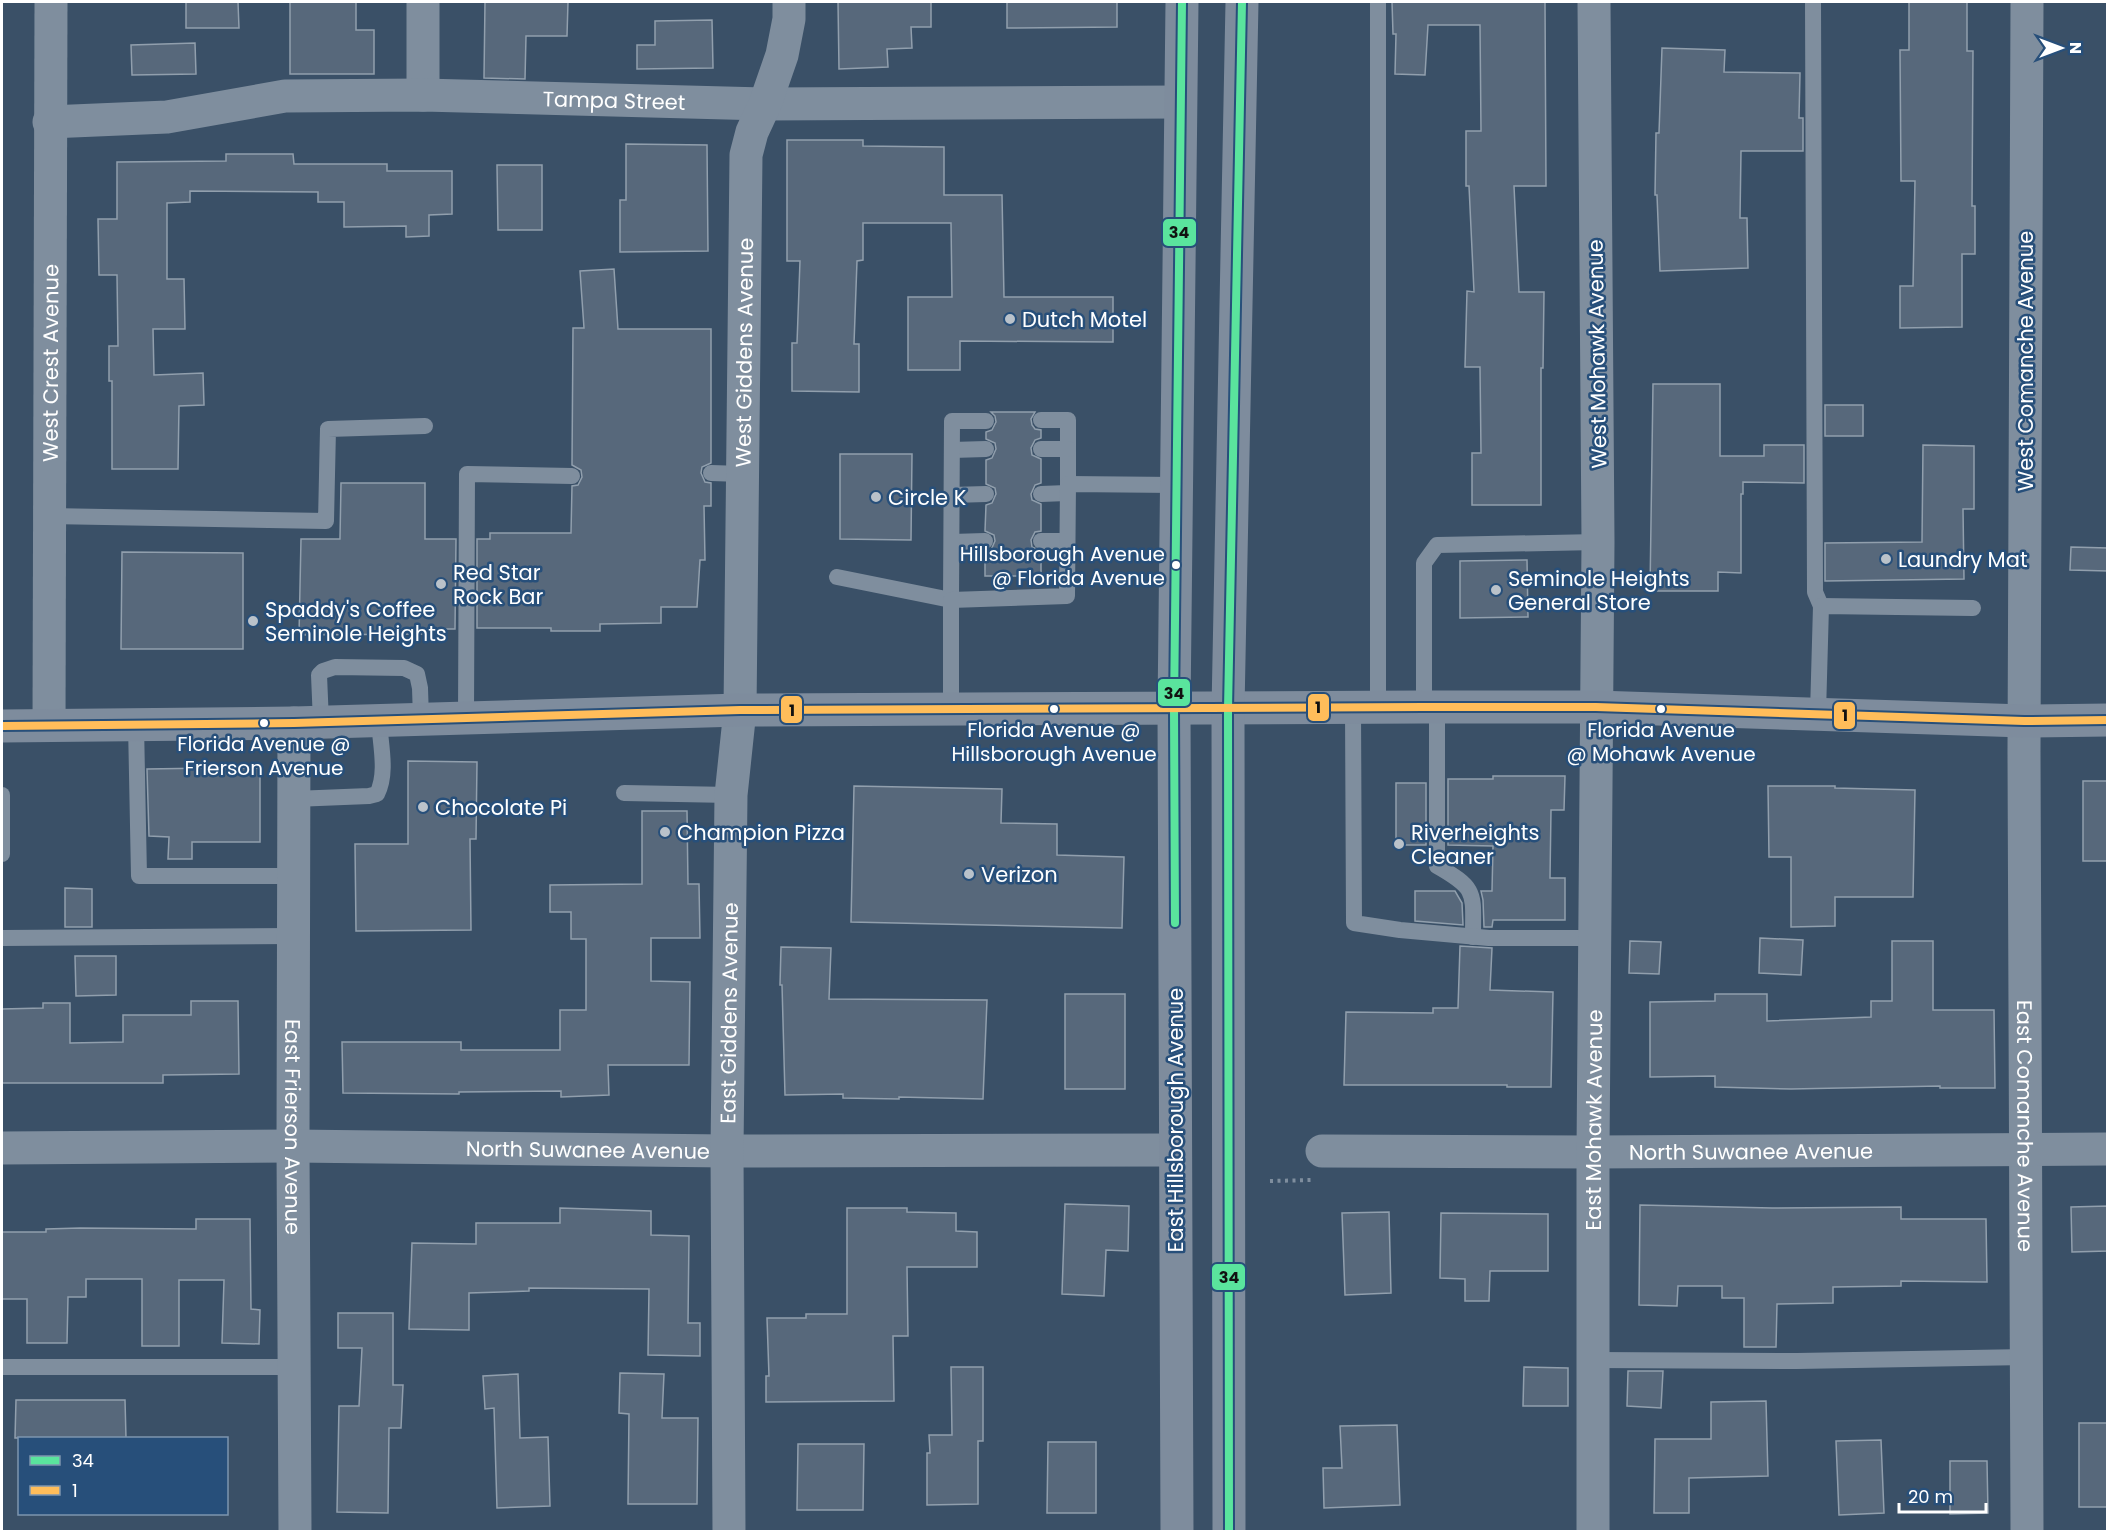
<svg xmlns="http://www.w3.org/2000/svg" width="2109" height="1533" viewBox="0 0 2109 1533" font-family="Poppins,sans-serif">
	<rect width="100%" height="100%" fill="#3a5067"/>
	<g fill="#57687b" stroke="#919fad" stroke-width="1.5">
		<polygon points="186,2 238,2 239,28 186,28"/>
		<polygon points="290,2 356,2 356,30 374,30 374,74 290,74"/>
		<polygon points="485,2 568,2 567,36 526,36 525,79 484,78"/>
		<polygon points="838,2 931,2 931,27 911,27 912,48 887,49 888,67 839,69"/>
		<polygon points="1007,2 1117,2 1117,27 1007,28"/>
		<polygon points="1392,2 1545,2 1546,186 1514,186 1519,292 1544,292 1543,368 1541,368 1541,505 1472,505 1472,453 1481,453 1480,367 1465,367 1467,291 1474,292 1469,186 1466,186 1466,131 1481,131 1480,25 1428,25 1425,75 1395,74 1396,34 1393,34"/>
		<polygon points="1909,2 1967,2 1967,51 1973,51 1972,206 1975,206 1975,254 1962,254 1962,327 1900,328 1900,286 1913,286 1915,181 1901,181 1900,50 1909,50"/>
		<polygon points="712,20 713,68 637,69 637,45 655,45 655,21"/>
		<polygon points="195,43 196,74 132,75 131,45"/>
		<polygon points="1662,48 1725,50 1724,72 1800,73 1799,118 1803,118 1803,151 1741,151 1740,218 1747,218 1748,268 1660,271 1657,195 1655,195 1656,133 1659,133"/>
		<polygon points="787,140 863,140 863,146 944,147 944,195 1002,195 1004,297 1113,297 1113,342 960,341 960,370 908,370 908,297 952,297 951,223 863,223 863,260 857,261 854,344 859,344 859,392 792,391 792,343 797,343 800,261 787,261"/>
		<polygon points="626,144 707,145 708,251 620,252 620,200 626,200"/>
		<polygon points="226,154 293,154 294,164 387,164 387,171 452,171 452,214 429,215 429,236 406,237 406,226 344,227 344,202 318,202 318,192 190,191 190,202 167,203 167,279 184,279 185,329 153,329 154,375 203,373 204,405 179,406 178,469 112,469 112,381 109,381 109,346 118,346 117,275 99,275 98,219 117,219 117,162 226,161"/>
		<polygon points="497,165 542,165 542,230 498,230"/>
		<polygon points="614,269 618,329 711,329 711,463 702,467 701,473 705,482 711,483 711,506 704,506 705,560 700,560 697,607 661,607 661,623 600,624 600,631 551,631 551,628 477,628 477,539 490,539 490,533 571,533 572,486 578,485 582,477 581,470 572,465 573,328 584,328 580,271"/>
		<polygon points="1653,384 1720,384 1720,456 1764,456 1764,445 1804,445 1804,483 1743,482 1743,494 1741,494 1741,573 1718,572 1718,591 1650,591"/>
		<rect x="1825" y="405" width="38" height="31"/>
		<polygon points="991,412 1035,412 1031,419 1032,425 1035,429 1041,430 1041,438 1035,440 1031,448 1032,455 1041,459 1041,483 1035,485 1031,494 1032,500 1041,504 1041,531 1035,532 1031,540 1032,547 1041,551 1041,576 985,576 985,552 991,550 995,541 994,535 985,531 986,505 992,503 996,494 995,488 986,484 986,460 992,458 996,449 995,443 986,439 986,432 992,430 996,422 995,416"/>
		<polygon points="1923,445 1974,446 1974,509 1963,509 1964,579 1825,581 1825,543 1922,542"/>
		<polygon points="840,454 912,454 911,540 840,539"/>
		<polygon points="341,483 425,483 425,539 456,539 455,629 424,629 424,634 299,635 301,539 340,539"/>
		<polygon points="2071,547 2108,548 2108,571 2070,570"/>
		<polygon points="122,552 243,553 243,649 121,649"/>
		<polygon points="1527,560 1528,617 1460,618 1460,561"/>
		<polygon points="408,761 477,762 476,839 470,839 471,930 356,931 355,844 408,844"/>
		<polygon points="211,768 260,768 260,842 192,842 192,859 168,859 169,837 149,836 147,769"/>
		<polygon points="1493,776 1565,776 1564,810 1551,810 1550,878 1565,878 1565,920 1493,920 1492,927 1484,927 1483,900 1481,891 1492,891 1493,846 1448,845 1448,779 1493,779"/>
		<rect x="2083" y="781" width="25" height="80"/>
		<rect x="1396" y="783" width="30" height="62"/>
		<polygon points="854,786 1002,789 1001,823 1057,824 1057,855 1124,857 1122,928 851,922"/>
		<polygon points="1768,786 1835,786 1835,788 1915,790 1913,897 1835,897 1835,926 1791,927 1791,857 1769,857"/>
		<polygon points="642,811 687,811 688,884 699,884 700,938 651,938 651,981 690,982 689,1065 608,1065 609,1095 561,1097 561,1091 459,1092 459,1094 343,1093 342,1042 461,1042 461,1050 560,1050 560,1010 586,1010 586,939 571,939 571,912 550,912 550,885 642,884"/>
		<polygon points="65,888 92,889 92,927 65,927"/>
		<polygon points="1415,891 1455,891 1462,903 1463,925 1415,921"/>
		<polygon points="1760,938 1803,940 1801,975 1759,973"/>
		<polygon points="1630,941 1661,942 1659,974 1629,973"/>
		<polygon points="1892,941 1933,941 1933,1010 1994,1010 1995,1088 1940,1088 1940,1086 1791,1089 1715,1087 1715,1076 1650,1077 1650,1002 1715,1001 1715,994 1767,994 1767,1021 1871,1017 1871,1001 1892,1001"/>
		<polygon points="1460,946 1492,948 1490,990 1553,992 1551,1087 1507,1087 1507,1085 1344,1085 1346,1012 1433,1013 1433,1008 1458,1008"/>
		<polygon points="781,947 831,948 829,999 987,1000 983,1099 899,1097 899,1099 843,1098 843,1094 785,1095 782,985 780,985"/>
		<polygon points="75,956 116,956 116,995 76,996"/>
		<rect x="1065" y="994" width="60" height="95"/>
		<polygon points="191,1001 238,1001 239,1074 163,1075 163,1083 2,1083 2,1009 43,1008 43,1003 70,1003 70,1043 123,1042 123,1015 191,1015"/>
		<polygon points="1065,1204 1129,1206 1128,1251 1106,1250 1104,1296 1062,1294"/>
		<polygon points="1640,1205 1772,1208 1901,1207 1901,1219 1986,1219 1987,1282 1901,1281 1901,1286 1833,1287 1833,1303 1777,1304 1776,1347 1744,1347 1744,1298 1722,1298 1722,1286 1678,1286 1677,1306 1639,1305"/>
		<polygon points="2108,1206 2108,1251 2072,1252 2071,1207"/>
		<polygon points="560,1208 651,1211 651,1235 689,1236 688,1323 700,1323 700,1356 648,1355 649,1289 529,1288 529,1291 469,1293 469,1330 409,1329 412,1243 476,1244 476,1223 560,1223"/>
		<polygon points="847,1208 907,1208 907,1212 956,1213 956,1231 977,1232 977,1267 907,1267 908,1336 893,1336 894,1401 766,1402 766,1376 769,1376 767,1318 806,1318 806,1314 847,1314"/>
		<polygon points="1389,1212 1391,1293 1345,1295 1342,1213"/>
		<polygon points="1441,1213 1548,1214 1548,1271 1490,1271 1489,1301 1465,1301 1465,1279 1440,1278"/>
		<polygon points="196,1219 250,1219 251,1309 260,1310 259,1344 222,1343 224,1280 179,1280 179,1346 142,1346 142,1279 86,1279 86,1297 68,1297 67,1343 27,1343 27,1299 2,1299 2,1232 46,1232 46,1229 80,1228 196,1229"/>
		<polygon points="338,1313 393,1313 393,1385 403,1385 401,1428 389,1428 388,1513 337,1512 339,1406 359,1406 362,1348 338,1348"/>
		<polygon points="951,1367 983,1367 983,1441 978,1441 978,1504 927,1505 927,1453 930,1453 929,1435 952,1435"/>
		<polygon points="1524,1367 1568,1368 1568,1406 1523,1406"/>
		<polygon points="1628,1371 1663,1371 1661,1408 1627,1406"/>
		<polygon points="620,1373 664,1374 662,1418 698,1418 697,1504 628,1504 629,1414 619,1413"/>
		<polygon points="518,1374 520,1438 548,1437 550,1506 497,1508 494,1408 485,1409 483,1376"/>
		<polygon points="16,1400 125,1400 126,1438 15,1438"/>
		<polygon points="1766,1401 1768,1476 1689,1478 1689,1513 1654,1513 1655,1439 1711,1439 1711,1402"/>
		<rect x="2079" y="1423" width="29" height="84"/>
		<polygon points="1397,1425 1400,1505 1324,1508 1323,1468 1342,1468 1340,1426"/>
		<polygon points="1881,1440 1884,1513 1839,1515 1836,1441"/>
		<polygon points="1048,1442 1096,1442 1096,1513 1047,1513"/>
		<polygon points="798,1444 864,1444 863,1510 797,1510"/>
		<polygon points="1950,1461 1987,1461 1988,1513 1950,1514"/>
	</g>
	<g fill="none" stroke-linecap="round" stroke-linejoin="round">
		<polyline stroke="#7f8e9e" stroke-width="4" stroke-dasharray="3 4.5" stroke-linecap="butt" points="1270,1181 1311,1180"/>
		<g stroke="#7f8e9e" stroke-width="16">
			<polyline points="1378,2 1378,707"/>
			<polyline points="1813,2 1815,592 1821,606"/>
			<polyline points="1041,420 1068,420 1068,484"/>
			<polyline points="1041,449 1068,449"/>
			<polyline points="952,450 986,449"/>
			<polyline points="711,473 742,474"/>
			<polyline points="1041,494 1067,493"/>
			<polyline points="952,495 986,494"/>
			<polyline points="49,516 326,521 328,429 425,426"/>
			<polyline points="1041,541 1067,541"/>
			<polyline points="952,542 985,541"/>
			<polyline points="837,577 951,600 952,421 986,421"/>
			<polyline points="1424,707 1424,563 1437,545 1598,542"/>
			<path d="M1437 707V866C1478 889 1473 893 1473 937"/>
			<polyline points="1353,708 1354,923 1400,930 1489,938 1595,938"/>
			<polyline points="951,710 951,600 1067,596 1068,484 1176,485"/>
			<polyline points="1818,713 1821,606 1973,608"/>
			<polyline points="466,718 467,474 572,476"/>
			<polyline points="321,722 319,675 323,671 335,667 404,668 417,674 420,688 421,719"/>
			<polyline points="136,724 139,876 294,876"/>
			<polyline points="624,793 731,795"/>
			<polyline points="2,795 2,854"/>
			<path d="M294 799 369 796 377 794C388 773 380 743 379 720"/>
			<polyline points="2,938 293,936"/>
			<polyline points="1593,1360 1797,1361 2027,1357"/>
			<polyline points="2,1367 294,1367"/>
		</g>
		<g stroke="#7f8e9e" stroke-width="33">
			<polyline points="423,2 423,95"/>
			<path id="s1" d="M2027 2 2024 752 2027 1532"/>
			<path id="s2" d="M49 122 167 117 285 96 423 95 765 104 1180 102"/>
			<path id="s3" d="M294 723 293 1146 295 1532"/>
			<path id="s4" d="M49 725 51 2"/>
			<path id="s5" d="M2 1148 293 1146 727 1151 1175 1150"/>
			<path id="s6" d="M1322 1151 1593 1152 2108 1149"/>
			<path id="s7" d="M729 1532 727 1151 731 795 740 710 746 155 752 132 765 104 782 55 789 19V2"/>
			<path id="s8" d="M1593 1532V1152L1598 542 1594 2"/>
		</g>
		<g stroke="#7e8c9d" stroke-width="33">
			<polyline points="2,726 294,723 740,710 1424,707 1596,707 2024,721 2108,720"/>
			<polyline points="1177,1532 1174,709 1182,2"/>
			<polyline points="1229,1532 1228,709 1242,2"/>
		</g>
		<g stroke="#274f7a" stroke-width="12">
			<g id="bus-1">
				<polyline points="1175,923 1174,709 1182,2"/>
				<polyline points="1229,1532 1228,709 1242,2"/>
			</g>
		</g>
		<g stroke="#274f7a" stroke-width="12">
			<polyline id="bus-2" points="2,726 294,723 740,710 1424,707 1596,707 2024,721 2108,720"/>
		</g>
		<use href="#bus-1" stroke="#5ae49d" stroke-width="8"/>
		<use href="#bus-2" stroke="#ffbd5a" stroke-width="8"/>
	</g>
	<g fill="#bac2ca" stroke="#274f7a" stroke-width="2">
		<circle cx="1010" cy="319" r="6"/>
		<circle cx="876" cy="497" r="6"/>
		<circle cx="1886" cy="559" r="6"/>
		<circle cx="441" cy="584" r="6"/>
		<circle cx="1496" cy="590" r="6"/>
		<circle cx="253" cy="621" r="6"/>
		<circle cx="423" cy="807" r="6"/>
		<circle cx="665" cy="832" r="6"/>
		<circle cx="1399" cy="844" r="6"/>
		<circle cx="969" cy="874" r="6"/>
	</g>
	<g fill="#fff" stroke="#274f7a" stroke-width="2">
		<circle cx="1176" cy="565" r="5"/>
		<circle cx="1054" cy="709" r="5"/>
		<circle cx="1661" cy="709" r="5"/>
		<circle cx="264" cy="723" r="5"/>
	</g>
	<g text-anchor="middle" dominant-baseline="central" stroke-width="5" stroke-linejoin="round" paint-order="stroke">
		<g font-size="20" fill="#fff" stroke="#274f7a">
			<text x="1165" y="554" text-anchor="end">Hillsborough Avenue<tspan x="1165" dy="24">@ Florida Avenue</tspan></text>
			<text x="1054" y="730">Florida Avenue @<tspan x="1054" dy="24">Hillsborough Avenue</tspan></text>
			<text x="1661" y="730">Florida Avenue<tspan x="1661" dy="24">@ Mohawk Avenue</tspan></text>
			<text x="264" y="744">Florida Avenue @<tspan x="264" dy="24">Frierson Avenue</tspan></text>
		</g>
		<g font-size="21" fill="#fff" stroke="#274f7a">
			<text stroke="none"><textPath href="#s2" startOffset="567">Tampa Street</textPath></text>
			<text stroke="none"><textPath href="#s7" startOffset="1180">West Giddens Avenue</textPath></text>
			<text transform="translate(1597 354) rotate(-91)">West Mohawk Avenue</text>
			<text transform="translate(2025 361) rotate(-90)">West Comanche Avenue</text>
			<text stroke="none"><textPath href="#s4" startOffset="362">West Crest Avenue</textPath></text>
			<text stroke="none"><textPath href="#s7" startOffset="519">East Giddens Avenue</textPath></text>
			<text stroke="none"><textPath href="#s8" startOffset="412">East Mohawk Avenue</textPath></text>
			<text transform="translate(1175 1120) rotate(-90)">East Hillsborough Avenue</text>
			<text stroke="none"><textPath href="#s1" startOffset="1124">East Comanche Avenue</textPath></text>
			<text stroke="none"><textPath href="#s3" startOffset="404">East Frierson Avenue</textPath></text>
			<text stroke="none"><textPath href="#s5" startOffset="586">North Suwanee Avenue</textPath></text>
			<text stroke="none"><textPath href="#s6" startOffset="429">North Suwanee Avenue</textPath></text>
		</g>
		<g font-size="21" fill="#fff" stroke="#274f7a" text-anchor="start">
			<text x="1022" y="319">Dutch Motel</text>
			<text x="888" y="497">Circle K</text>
			<text x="1898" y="559">Laundry Mat</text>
			<text x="453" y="572">Red Star<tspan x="453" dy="24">Rock Bar</tspan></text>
			<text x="1508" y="578">Seminole Heights<tspan x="1508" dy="24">General Store</tspan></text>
			<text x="265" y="609">Spaddy's Coffee<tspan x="265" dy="24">Seminole Heights</tspan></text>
			<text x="435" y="807">Chocolate Pi</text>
			<text x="677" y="832">Champion Pizza</text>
			<text x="1411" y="832">Riverheights<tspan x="1411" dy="24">Cleaner</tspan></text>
			<text x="981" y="874">Verizon</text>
		</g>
	</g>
	<g stroke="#274f7a" stroke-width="2">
		<rect x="1162" y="218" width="35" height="29" rx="6" fill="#5ae49d"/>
		<rect x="1157" y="678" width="34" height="29" rx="6" fill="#5ae49d"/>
		<rect x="1307" y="693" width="23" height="29" rx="6" fill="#ffbd5a"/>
		<rect x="780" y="695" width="23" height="29" rx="6" fill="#ffbd5a"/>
		<rect x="1833" y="701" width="23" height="29" rx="6" fill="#ffbd5a"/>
		<rect x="1211" y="1263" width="35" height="28" rx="6" fill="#5ae49d"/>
	</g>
	<g font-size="16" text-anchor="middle" font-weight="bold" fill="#111">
		<text x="1179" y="238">34</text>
		<text x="1174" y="699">34</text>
		<text x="1318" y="713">1</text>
		<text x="792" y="716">1</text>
		<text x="1845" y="721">1</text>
		<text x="1229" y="1283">34</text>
	</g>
	<rect width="2109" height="1533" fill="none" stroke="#ffffff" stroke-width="6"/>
	<rect x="18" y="1437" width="210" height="78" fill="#274f7a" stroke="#7d95af" stroke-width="1.5"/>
	<rect x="30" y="1456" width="30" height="9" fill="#5ae49d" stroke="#7d95af" stroke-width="1.5"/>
	<text x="72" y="1467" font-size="18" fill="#ffffff">34</text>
	<rect x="30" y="1486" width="30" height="9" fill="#ffbd5a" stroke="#7d95af" stroke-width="1.5"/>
	<text x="72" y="1497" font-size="18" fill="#ffffff">1</text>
	<g transform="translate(2061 48) rotate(90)" stroke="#274f7a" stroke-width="4.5" paint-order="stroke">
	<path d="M0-4.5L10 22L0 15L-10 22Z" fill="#ffffff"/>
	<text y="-9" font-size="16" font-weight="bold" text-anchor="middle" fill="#ffffff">N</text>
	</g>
	<path d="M1899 1503v9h87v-9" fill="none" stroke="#ffffff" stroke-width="3"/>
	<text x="1908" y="1503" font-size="18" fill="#ffffff" stroke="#274f7a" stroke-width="4.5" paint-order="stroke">20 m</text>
</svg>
